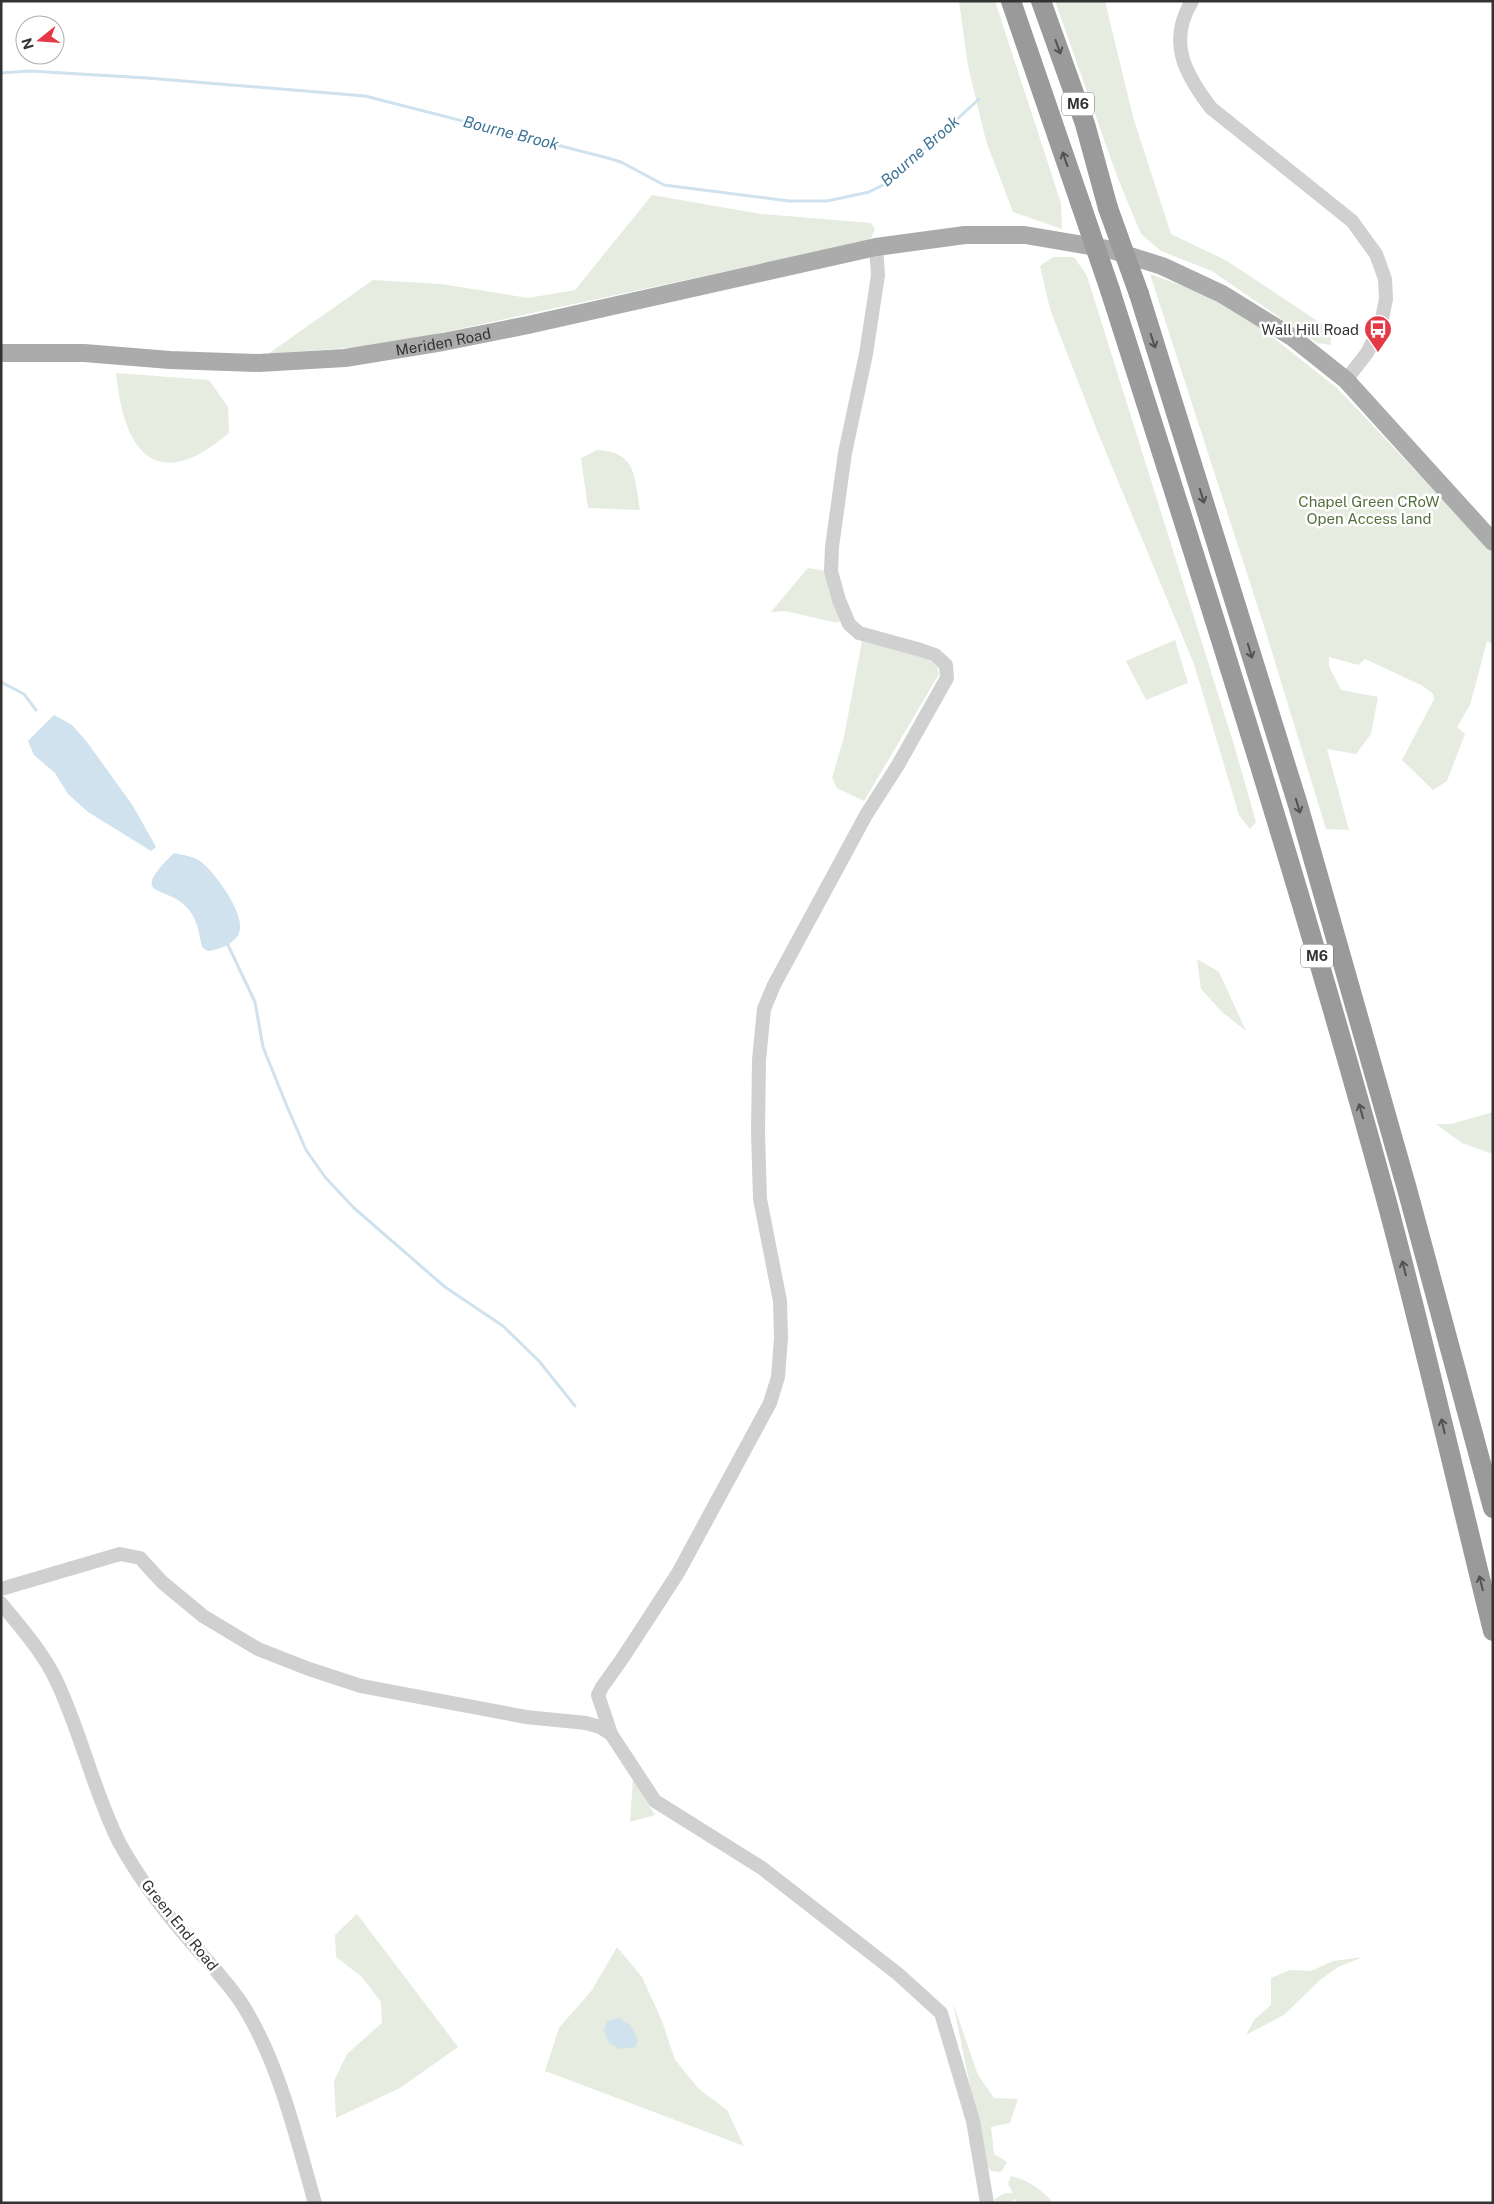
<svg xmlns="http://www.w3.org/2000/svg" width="1494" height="2204" viewBox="0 0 1494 2204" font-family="'Public Sans',sans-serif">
	<rect width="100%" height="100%" fill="#fff"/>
	<g fill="#e6ecdf">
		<polygon points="959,1 995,1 1061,203 1062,229 1013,212 986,141 968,66"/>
		<polygon points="1055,1 1105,1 1133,117 1171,234 1227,261 1331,330 1331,345 1317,343 1212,271 1161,251 1141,234 1118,179"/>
		<polygon points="652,195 761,214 871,223 875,229 870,240 385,345 268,354 373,280 441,284 528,298 575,290"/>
		<polygon points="1053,257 1074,257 1087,276 1234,745 1256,822 1250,829 1239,815 1194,664 1098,433 1050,309 1040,266"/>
		<polygon points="1150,274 1202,293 1247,317 1337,388 1493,552 1493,644 1487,641 1470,705 1457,727 1465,734 1447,781 1433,790 1402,760 1434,699 1433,694 1423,686 1365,659 1358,665 1329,657 1329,666 1341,690 1378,697 1371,734 1356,754 1327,749 1349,830 1326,829 1264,626"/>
		<path d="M116 373 209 380 228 407 229 433C156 495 124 453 116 373Z"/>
		<path d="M597 450C637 452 634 476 640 510L588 508 581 458Z"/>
		<polygon points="808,568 826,571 841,619 838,623 785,611 771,612"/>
		<polygon points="1175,640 1188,683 1146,700 1126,661"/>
		<polygon points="862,641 925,658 937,666 939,674 864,801 837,788 832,778 844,737"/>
		<polygon points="1197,959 1219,972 1246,1031 1222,1012 1201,989"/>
		<polygon points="1493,1112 1493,1154 1462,1143 1436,1124 1451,1124"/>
		<polygon points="633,1779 655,1815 630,1822"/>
		<polygon points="357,1914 458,2047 400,2088 336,2118 334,2081 347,2054 382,2023 381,2002 362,1977 336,1957 335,1935"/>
		<polygon points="617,1947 642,1977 662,2021 675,2060 699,2089 727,2110 744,2146 545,2071 559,2028 592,1990"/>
		<polygon points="1363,1957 1338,1967 1320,1980 1284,2015 1246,2035 1254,2020 1271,2005 1271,1978 1290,1970 1311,1971 1333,1961"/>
		<polygon points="953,2003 978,2075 994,2098 1018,2099 1010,2123 991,2127 994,2154 1007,2162 1001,2172 991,2171 986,2164"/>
		<path d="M1011 2176C1028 2180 1042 2190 1053 2203H1017L1015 2199 1009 2203H994L995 2199 1005 2193H1013L1008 2184Z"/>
	</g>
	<g fill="#cfe2ee">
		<polygon points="54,715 72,725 87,742 133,806 156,847 151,851 88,812 68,794 55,773 34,755 28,741"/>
		<path d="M174 853C183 855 192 856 200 861 214 871 243 911 240 929 238 943 220 950 207 951L202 947C199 934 198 921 189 910 169 883 125 901 174 853Z"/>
		<polygon points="619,2018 630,2025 638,2040 635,2047 620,2049 609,2043 604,2030 607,2021"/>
	</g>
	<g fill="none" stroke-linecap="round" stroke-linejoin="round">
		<g stroke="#cfe2ee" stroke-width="3">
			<polyline points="1,73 30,71 147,78 365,96 604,157 621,162 664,185 789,201 827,201 869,192 889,182 979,99"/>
			<polyline points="1,682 24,694 36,710"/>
			<polyline points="228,945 255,1002 263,1047 286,1104 306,1150 325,1177 354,1208 445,1287 503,1326 539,1361 575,1406"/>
		</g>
		<g stroke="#d0d0d0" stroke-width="14">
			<path d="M1192 1C1167 42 1185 74 1211 108L1352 221 1376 254 1385 279 1386 299 1380 328 1367 353 1346 380"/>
			<polyline points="876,247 878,275 866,354 845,453 832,547 831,571 839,600 849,624 859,633 921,650 935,655 946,665 947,678 898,765 866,815 774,985 764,1009 759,1060 758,1132 760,1199 780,1301 781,1338 778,1377 770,1403 678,1573 622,1659 602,1687 598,1695 611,1734 655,1801 762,1868 898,1974 941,2013 973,2121 987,2203"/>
			<polyline points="1,1589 120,1554 140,1558 162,1582 203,1616 258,1649 309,1669 361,1686 526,1717 586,1723 600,1727 611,1734"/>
			<path d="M1 1603C20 1627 43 1652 56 1680 81 1732 93 1790 119 1842 138 1877 163 1910 189 1940 208 1962 229 1983 244 2007 280 2066 296 2137 315 2203"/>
		</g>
		<path stroke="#ababab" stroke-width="18" id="s1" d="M1 353H84L170 360 259 363 345 358 443 342 528 325 876 247 965 235H1025L1108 249 1162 266 1222 294 1292 337 1346 380 1493 542"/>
		<g stroke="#9a9a9a" stroke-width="20">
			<polyline points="1011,1 1081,205"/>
			<polyline points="1041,1 1085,124 1108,208"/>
			<path d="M1110 290C1206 590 1302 891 1385 1195 1424 1340 1457 1486 1493 1631"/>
			<polyline points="1139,294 1298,805 1407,1189 1493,1508"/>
		</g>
		<g stroke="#9a9a9a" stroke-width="20">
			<polyline points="1081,205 1110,290"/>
			<polyline points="1108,208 1139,294"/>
		</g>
	</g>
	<defs><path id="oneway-shaft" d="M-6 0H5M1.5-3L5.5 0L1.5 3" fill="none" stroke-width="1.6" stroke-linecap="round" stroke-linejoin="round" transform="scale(1.25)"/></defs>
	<g stroke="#525252">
		<use href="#oneway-shaft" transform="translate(1058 47) rotate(70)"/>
		<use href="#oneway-shaft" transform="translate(1065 159) rotate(-109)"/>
		<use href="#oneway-shaft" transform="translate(1153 341) rotate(72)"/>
		<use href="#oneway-shaft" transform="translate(1202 496) rotate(73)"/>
		<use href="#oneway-shaft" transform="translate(1250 651) rotate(73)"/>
		<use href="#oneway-shaft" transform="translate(1298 806) rotate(73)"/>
		<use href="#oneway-shaft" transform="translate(1361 1111) rotate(-106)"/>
		<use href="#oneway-shaft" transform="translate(1404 1268) rotate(-104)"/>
		<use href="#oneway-shaft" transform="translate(1443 1426) rotate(-103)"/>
		<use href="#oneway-shaft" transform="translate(1481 1583) rotate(-104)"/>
	</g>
	<defs>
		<g id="bus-pin" transform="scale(1.4375)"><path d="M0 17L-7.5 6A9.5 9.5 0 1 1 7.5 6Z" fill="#e63946" stroke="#fff"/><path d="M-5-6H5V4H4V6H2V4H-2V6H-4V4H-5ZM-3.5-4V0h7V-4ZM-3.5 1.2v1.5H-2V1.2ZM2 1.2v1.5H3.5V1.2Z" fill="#fff"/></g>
	</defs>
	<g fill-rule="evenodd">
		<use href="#bus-pin" x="1378" y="329"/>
	</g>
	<g text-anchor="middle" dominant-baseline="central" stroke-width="5" stroke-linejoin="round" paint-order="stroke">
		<g fill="#fff" stroke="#707070" stroke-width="1">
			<rect x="1062" y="92.5" width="32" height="23" rx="4"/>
			<rect x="1301" y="944.5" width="32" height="23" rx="4"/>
		</g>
		<g font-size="14" font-weight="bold" fill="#333">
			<text x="1078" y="104">M6</text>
			<text x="1317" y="956">M6</text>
		</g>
		<g font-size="15" fill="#333" stroke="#fff" text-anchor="end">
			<text x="1359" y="329">Wall Hill Road</text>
		</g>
		<g font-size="15" fill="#333" stroke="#fff">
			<text stroke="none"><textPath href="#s1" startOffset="444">Meriden Road</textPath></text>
			<text transform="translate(180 1925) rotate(51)">Green End Road</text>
		</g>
		<g font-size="15" fill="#56703f" stroke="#fff">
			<text x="1369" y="501">Chapel Green CRoW<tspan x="1369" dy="17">Open Access land</tspan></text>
		</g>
		<g font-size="16" font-style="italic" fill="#3f7597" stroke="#fff">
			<text transform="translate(511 133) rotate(14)">Bourne Brook</text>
			<text transform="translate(920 151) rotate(-41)">Bourne Brook</text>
		</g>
	</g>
	<rect width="1494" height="2204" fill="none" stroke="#333333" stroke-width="5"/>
	<g transform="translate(40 40) rotate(253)"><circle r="24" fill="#ffffff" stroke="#adadad"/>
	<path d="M0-4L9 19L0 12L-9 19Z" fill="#e63946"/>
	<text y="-8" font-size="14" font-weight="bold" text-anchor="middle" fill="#333333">N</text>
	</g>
</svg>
